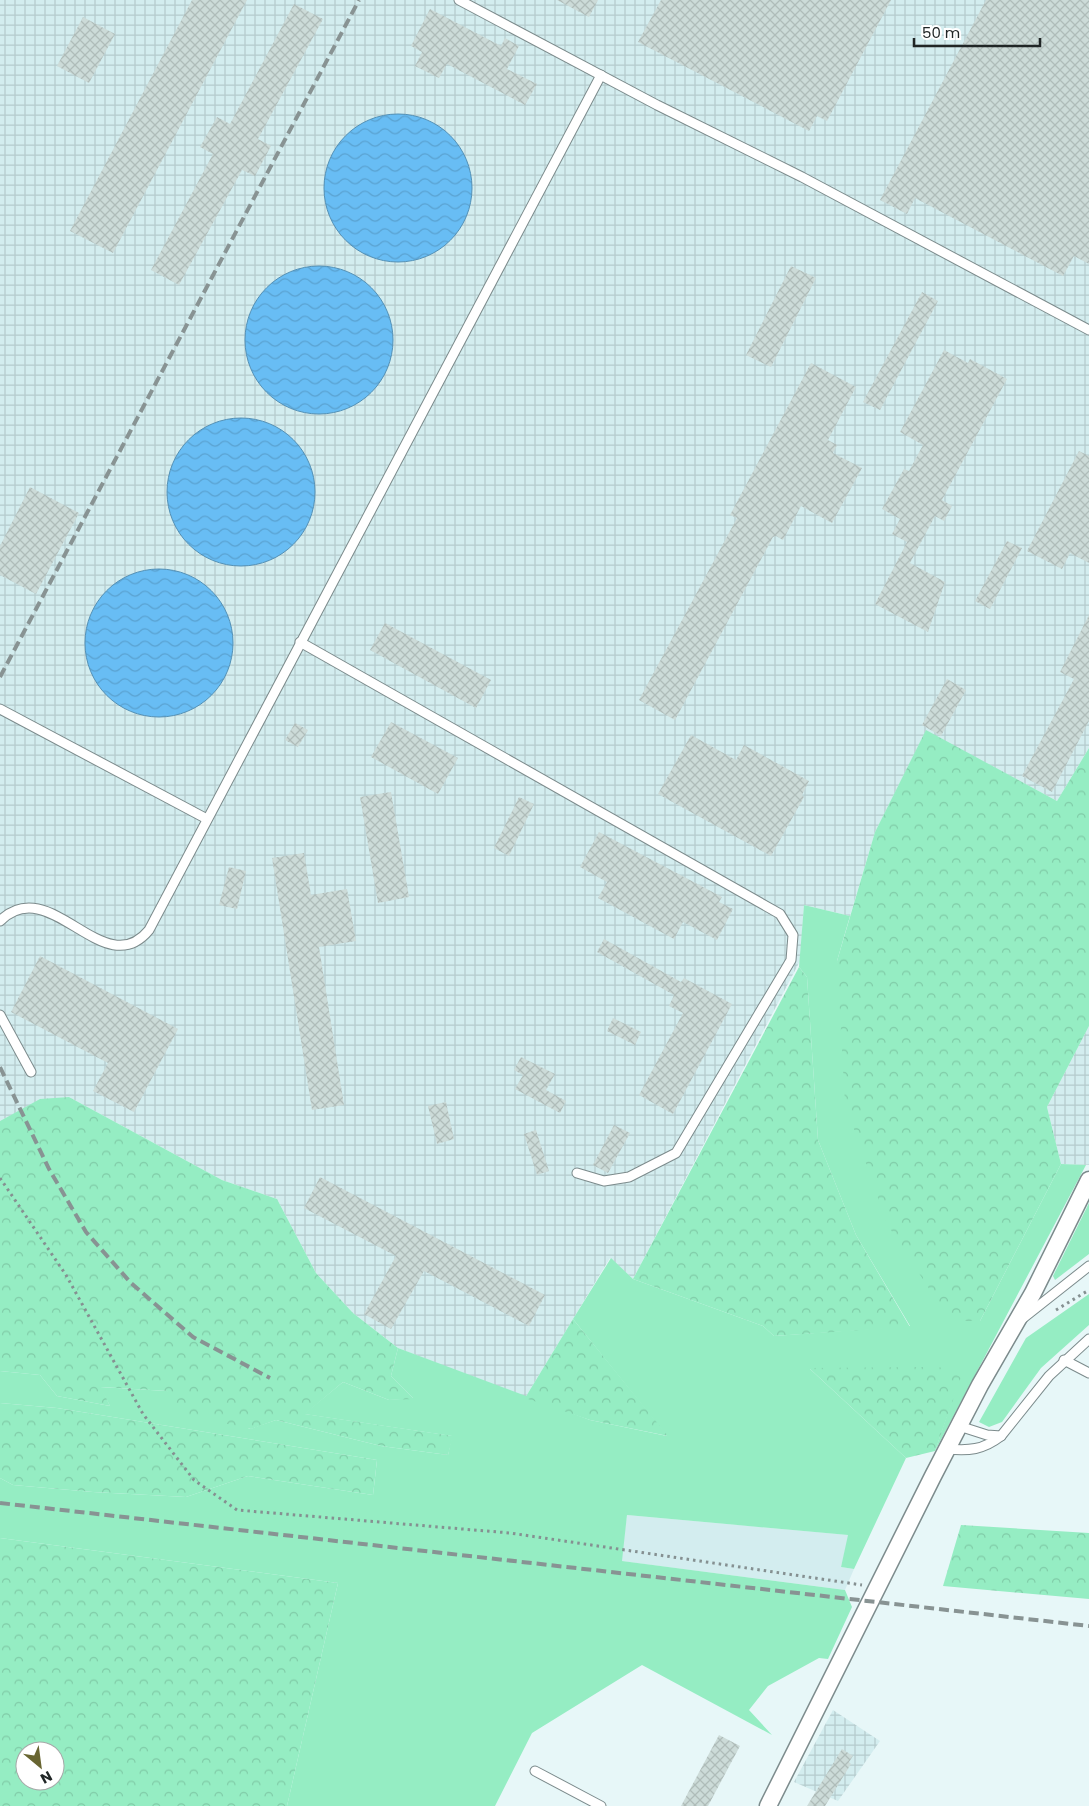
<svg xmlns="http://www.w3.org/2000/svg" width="1089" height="1806" viewBox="0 0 1089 1806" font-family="Poppins,sans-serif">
	<defs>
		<pattern id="industrial-grid" width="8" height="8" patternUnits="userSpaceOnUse" patternTransform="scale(1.25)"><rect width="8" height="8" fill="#d3edef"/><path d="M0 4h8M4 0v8" fill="none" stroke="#b5cbcd"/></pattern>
		<pattern id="forest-crowns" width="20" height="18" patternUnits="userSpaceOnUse" patternTransform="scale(1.25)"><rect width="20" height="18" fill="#95edc3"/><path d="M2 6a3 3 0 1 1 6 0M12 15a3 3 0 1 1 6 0" fill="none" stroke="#80cba7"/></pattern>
		<pattern id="water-waves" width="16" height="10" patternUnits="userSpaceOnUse" patternTransform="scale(1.25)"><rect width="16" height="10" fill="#68bdf4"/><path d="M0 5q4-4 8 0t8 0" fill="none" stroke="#5aa2d1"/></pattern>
		<pattern id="building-cross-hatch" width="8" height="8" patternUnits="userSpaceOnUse" patternTransform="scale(1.25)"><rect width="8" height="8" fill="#ccdbd8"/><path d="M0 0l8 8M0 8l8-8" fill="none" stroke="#afbcb9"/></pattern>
	</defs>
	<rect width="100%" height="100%" fill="#e7f7f8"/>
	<polygon fill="#d3edef" points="627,1515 849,1535 841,1567 854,1569 845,1590 621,1561"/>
	<g fill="url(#industrial-grid)">
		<polygon points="0,0 1089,0 1089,748 1057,801 926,731 875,832 850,916 804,905 800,961 633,1279 610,1258 525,1398 398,1348 353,1313 316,1273 277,1199 222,1180 69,1097 40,1100 0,1121"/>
		<polygon points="1089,1026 1089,1165 1061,1164 1047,1107"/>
		<polygon points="833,1710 880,1741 838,1801 794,1782"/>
	</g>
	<g fill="#95edc3">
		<polygon points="804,905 850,916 837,961 980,1321 1061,1164 1086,1165 935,1451 960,1377 810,1369 906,1458 854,1569 841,1567 848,1535 627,1515 622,1561 845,1590 852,1607 828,1659 819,1658 768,1686 749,1710 772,1735 642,1665 532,1733 495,1806 287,1806 338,1583 0,1538 0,1478 13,1485 93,1492 186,1497 248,1476 373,1495 377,1460 57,1408 0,1403 0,1371 40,1375 57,1396 110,1406 100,1387 167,1391 250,1429 276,1420 381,1446 448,1455 452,1436 304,1414 343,1382 389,1400 413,1398 391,1376 398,1348 590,1420 667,1436 573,1319 611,1258 633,1279 763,1326 774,1336 910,1326 856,1235 818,1140 807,977 799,967"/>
		<polygon points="1089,1203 1089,1254 1055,1280 1053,1276"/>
		<polygon points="1089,1294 1089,1325 1041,1368 1002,1422 989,1427 979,1422 1026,1338"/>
	</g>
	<g fill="url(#forest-crowns)" fill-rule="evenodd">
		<polygon points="926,730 1057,801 1089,748 1089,1026 1047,1107 1061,1164 980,1321 950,1321 887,1224 845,1103 837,961 875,832"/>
		<polygon points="799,967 807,977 818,1140 856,1235 910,1327 774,1336 763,1326 633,1279"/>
		<polygon points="69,1097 222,1180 277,1199 316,1273 353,1313 398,1348 391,1376 414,1399 389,1400 343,1382 305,1414 453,1436 448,1455 381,1446 276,1420 251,1429 175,1413 167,1391 101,1387 110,1406 57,1396 40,1375 0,1371 0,1121 40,1099"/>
		<polygon points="573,1319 668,1436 590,1420 525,1398"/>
		<polygon points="939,1367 961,1377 935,1451 906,1458 809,1368"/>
		<polygon points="0,1403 57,1408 377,1460 373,1495 248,1476 186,1497 93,1492 13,1485 0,1478"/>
		<polygon points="961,1525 1089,1533 1089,1599 943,1586"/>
		<path d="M0 1538 338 1583 287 1806H0ZM25 1751H55V1781H25Z"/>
	</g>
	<g fill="url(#water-waves)" stroke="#5290b6">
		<circle cx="398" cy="188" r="74"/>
		<circle cx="319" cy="340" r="74"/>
		<circle cx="241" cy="492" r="74"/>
		<circle cx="159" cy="643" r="74"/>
	</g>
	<g fill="url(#building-cross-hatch)">
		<polygon points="192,0 247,0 113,253 70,231"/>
		<polygon points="557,0 598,0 589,17"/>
		<polygon points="661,0 891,0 827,121 817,116 809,131 638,42"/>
		<polygon points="986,0 1089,0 1089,264 1074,256 1063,276 915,198 907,214 880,200"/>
		<polygon points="294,4 323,19 258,139 271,146 255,176 242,170 179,285 151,270 213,154 200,147 217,117 230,124"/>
		<polygon points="430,9 501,46 505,38 519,46 507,69 537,84 525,105 447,64 439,78 415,66 422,52 411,46"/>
		<polygon points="83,17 115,34 89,83 57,66"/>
		<polygon points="791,266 816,278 771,367 746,355"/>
		<polygon points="922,292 938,301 880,410 863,402"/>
		<polygon points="944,350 968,363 970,359 1007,379 942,500 952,506 944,521 935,516 910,563 945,582 928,632 875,604 907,542 892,534 900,519 882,509 904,469 909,471 923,445 900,432"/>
		<polygon points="811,363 856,387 828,440 837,445 833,453 862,468 832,523 801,506 783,540 776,536 773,537 675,720 639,700 737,518 730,515"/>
		<polygon points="1079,451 1089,456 1089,563 1070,553 1062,569 1027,551"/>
		<polygon points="30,487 79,513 36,594 0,575 0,546"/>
		<polygon points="1007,541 1022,548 990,609 975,601"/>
		<polygon points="1089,615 1089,721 1052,792 1022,776 1074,679 1060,672"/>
		<polygon points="385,623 491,680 476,708 370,650"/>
		<polygon points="947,679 966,690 941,736 922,725"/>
		<polygon points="391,722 458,758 438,794 371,757"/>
		<polygon points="295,723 308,730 298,747 285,740"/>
		<polygon points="691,735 736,760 744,745 809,781 802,795 804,797 771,856 658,794"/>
		<polygon points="391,792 409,897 378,903 360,797"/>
		<polygon points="519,797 534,804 509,856 494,848"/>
		<polygon points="599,832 722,897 719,902 733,909 717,940 683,922 674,939 598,898 607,882 580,867"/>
		<polygon points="304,853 311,895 347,889 356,941 319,947 344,1105 312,1110 272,858"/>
		<polygon points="229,867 246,871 237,909 219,905"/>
		<polygon points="604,939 681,982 684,978 732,1004 673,1114 639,1095 683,1013 669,1006 674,995 597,952"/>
		<polygon points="40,956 178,1029 134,1112 93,1091 108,1063 11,1012"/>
		<polygon points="613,1018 641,1032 635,1045 607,1031"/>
		<polygon points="521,1057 555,1074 546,1090 566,1101 560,1113 515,1089 523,1075 514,1070"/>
		<polygon points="446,1102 454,1139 437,1144 428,1106"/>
		<polygon points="614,1125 630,1133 608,1173 593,1165"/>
		<polygon points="536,1130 549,1171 537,1175 524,1134"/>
		<polygon points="320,1177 545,1295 529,1326 424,1271 391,1329 364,1314 396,1256 304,1208"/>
		<polygon points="719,1735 740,1746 708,1806 681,1806"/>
		<polygon points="842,1749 853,1756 849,1762 851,1764 825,1806 807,1806"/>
	</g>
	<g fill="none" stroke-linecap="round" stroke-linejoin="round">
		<g stroke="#7c8b8c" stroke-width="11">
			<g id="service">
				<polyline points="459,0 657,105 802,177 1089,330"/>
				<polyline points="300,642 780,914 793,935 791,960 676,1153 629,1177 604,1181 577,1173"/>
				<polyline points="0,709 207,819"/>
				<path d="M0 921C50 871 104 985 149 930L601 75"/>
				<polyline points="0,1015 31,1072"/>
				<polyline points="1022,1319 1089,1266"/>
				<polyline points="1064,1360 1089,1373"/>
				<polyline points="959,1426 987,1435 1001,1436"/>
				<path d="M947 1449C969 1451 983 1450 1001 1436L1049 1376 1089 1339"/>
				<polyline points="535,1771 601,1806"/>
			</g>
		</g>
		<g stroke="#7c8b8c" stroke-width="19">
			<polyline id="minor" points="768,1806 933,1476 980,1385 1033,1293 1089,1180"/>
		</g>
		<g stroke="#859091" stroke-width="3" stroke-dasharray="2.5 4" stroke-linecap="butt">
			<polyline points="0,1178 66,1275 143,1414 194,1480 237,1510 510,1533 862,1585"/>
			<polyline points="1056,1310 1089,1290"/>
		</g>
		<use href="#service" stroke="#fff" stroke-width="9"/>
		<use href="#minor" stroke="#fff" stroke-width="16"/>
		<g stroke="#889393" stroke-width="4" stroke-dasharray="10 5" stroke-linecap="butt">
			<polyline points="0,677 359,0"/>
			<polyline points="0,1067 49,1169 86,1232 131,1283 193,1337 270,1378"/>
			<polyline points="0,1503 1089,1626"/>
		</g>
	</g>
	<g transform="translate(40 1766) rotate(151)"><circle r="24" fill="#ffffff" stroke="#a6a8a8"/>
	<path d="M0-4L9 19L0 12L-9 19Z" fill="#686531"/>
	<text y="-8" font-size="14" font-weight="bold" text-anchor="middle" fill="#202626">N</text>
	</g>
	<path d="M914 38v8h126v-8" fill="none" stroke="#202626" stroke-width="2.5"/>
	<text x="922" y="38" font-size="15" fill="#202626" stroke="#ffffff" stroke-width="4" paint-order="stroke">50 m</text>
</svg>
